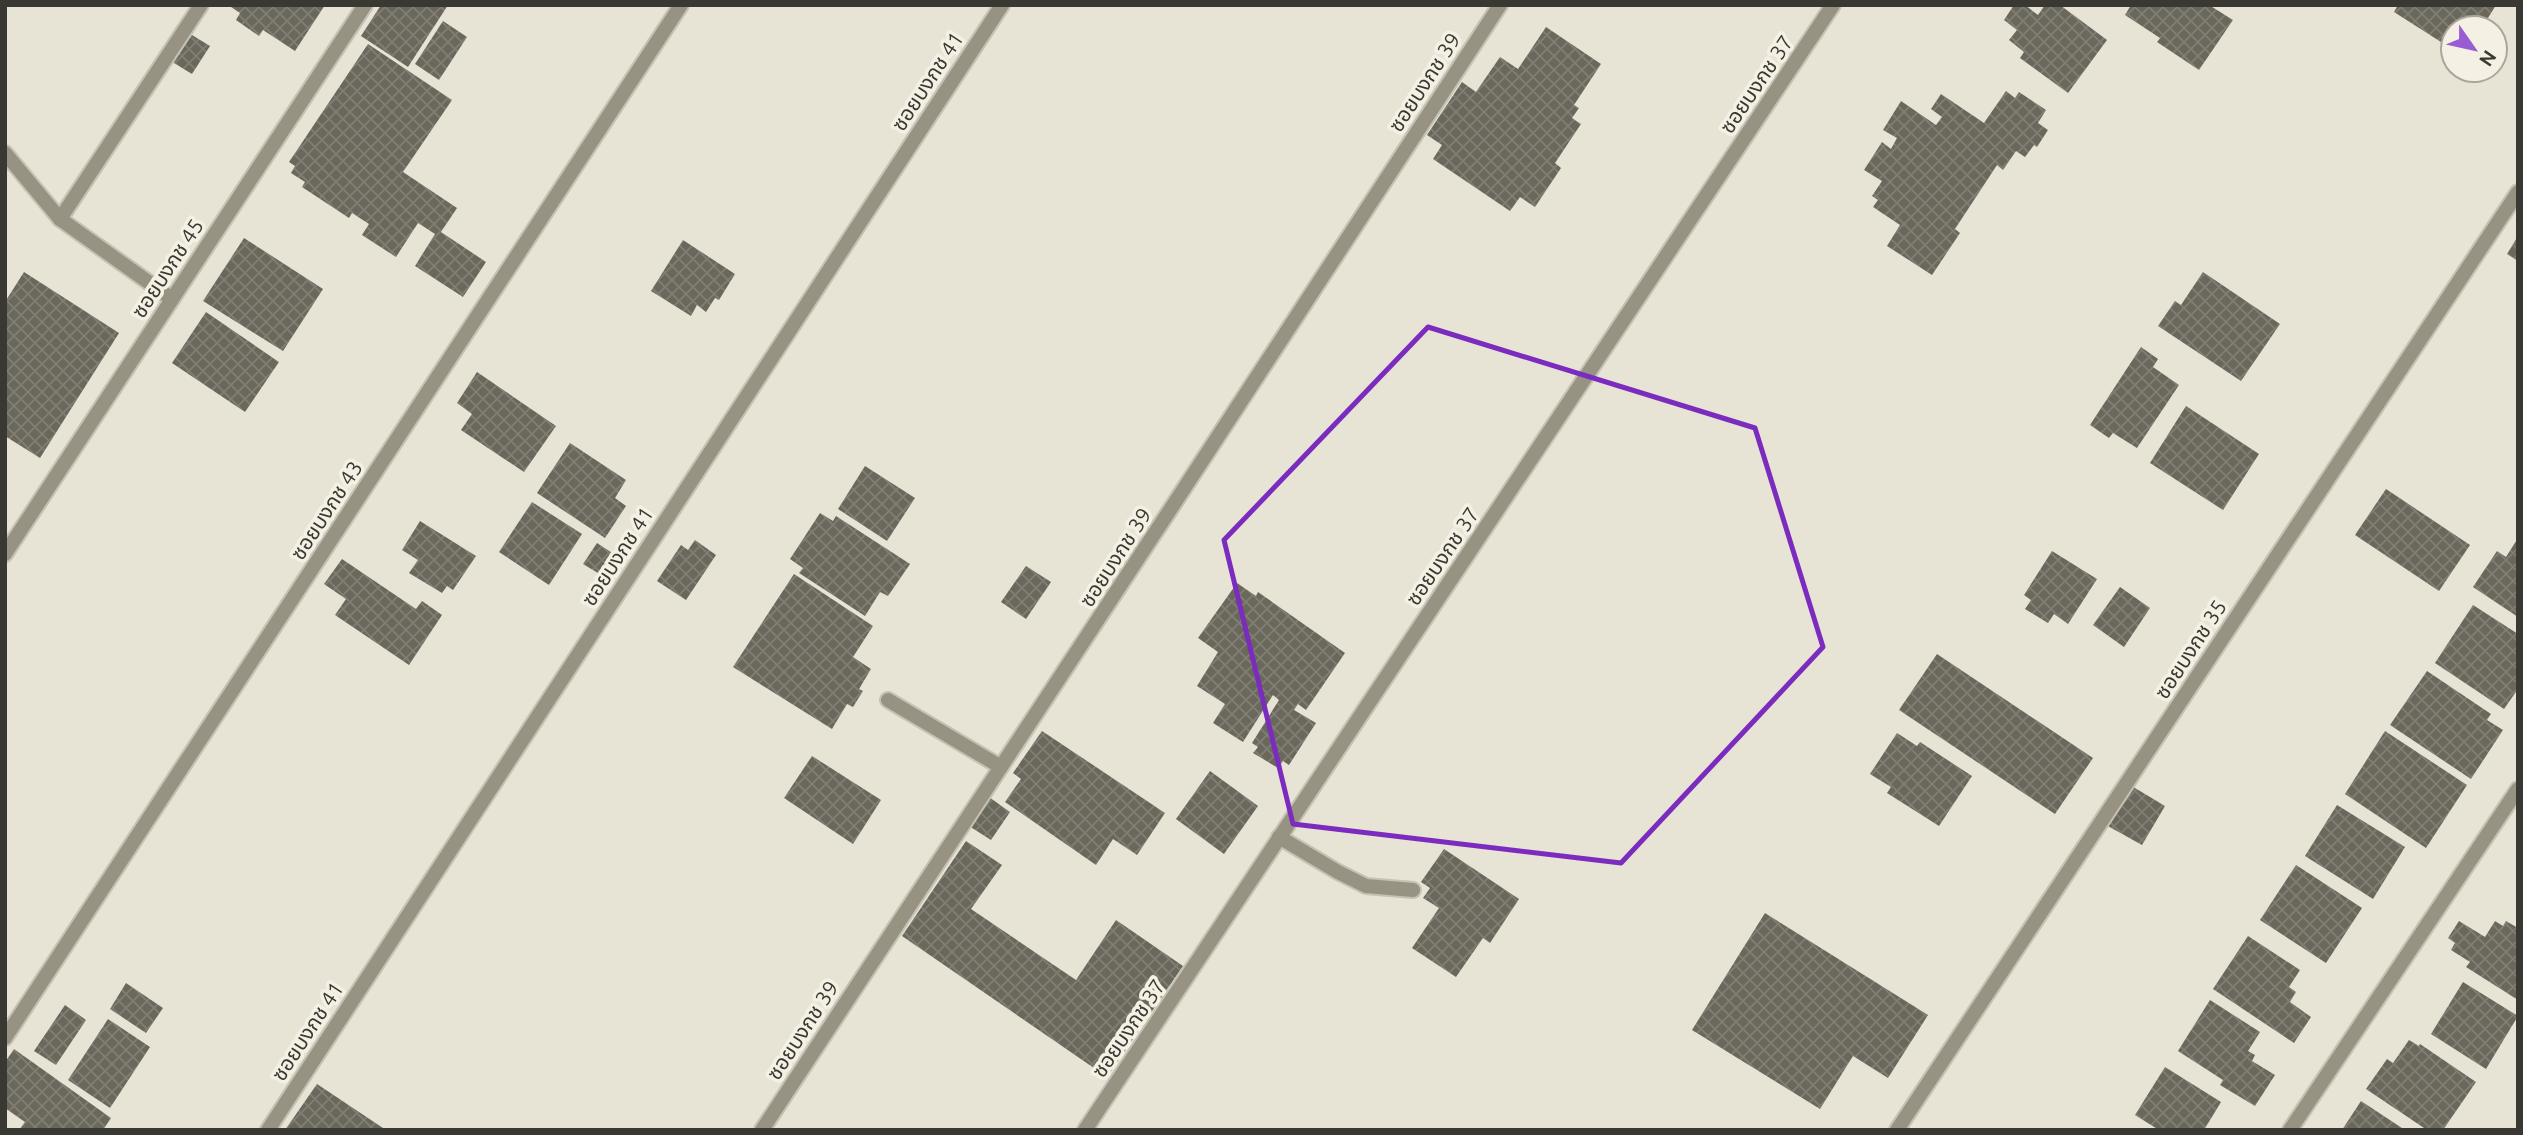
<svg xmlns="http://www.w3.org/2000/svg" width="2523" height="1135" viewBox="0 0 2523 1135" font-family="Ubuntu,'Noto Sans Thai',sans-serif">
	<defs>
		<pattern id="building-cross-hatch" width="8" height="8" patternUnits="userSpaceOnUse" patternTransform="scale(1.75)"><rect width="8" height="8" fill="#6a675b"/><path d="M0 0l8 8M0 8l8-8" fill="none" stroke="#807e75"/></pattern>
	</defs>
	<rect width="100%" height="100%" fill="#e7e3d5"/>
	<g fill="url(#building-cross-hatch)">
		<polygon points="228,5 325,5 295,51 263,30 259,36 236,20 240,13"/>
		<polygon points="381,5 448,5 408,67 361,36"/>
		<polygon points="2014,5 2025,5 2038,15 2045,5 2060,5 2107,40 2068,93 2020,58 2024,52 2009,40 2017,30 2004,20"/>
		<polygon points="2131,5 2209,5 2233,20 2199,70 2157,42 2160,38 2125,15"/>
		<polygon points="2398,5 2496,5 2482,28 2453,28 2452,49 2394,12"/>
		<polygon points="443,21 467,37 439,80 415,64"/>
		<polygon points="1546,27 1601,64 1574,105 1579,108 1572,118 1581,124 1555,163 1561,168 1535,207 1520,197 1510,211 1433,159 1442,145 1427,135 1462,82 1476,92 1500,57 1518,69"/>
		<polygon points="187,32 210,46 192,74 169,60"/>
		<polygon points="368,44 452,100 403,172 457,208 441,232 486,262 463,297 415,266 435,234 418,223 396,257 362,235 369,224 352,213 349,218 302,187 305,182 291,173 295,166 289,162"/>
		<polygon points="2006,91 2015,98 2019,92 2046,110 2038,123 2048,130 2037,147 2034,145 2025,157 2016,151 2003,170 1997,165 1955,229 1960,233 1932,275 1887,246 1900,225 1873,207 1878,200 1872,196 1882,181 1864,170 1882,142 1891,149 1897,138 1883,130 1901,101 1936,125 1942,117 1931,109 1941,94 1984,123"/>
		<polygon points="2518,236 2518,261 2507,254"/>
		<polygon points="244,238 323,289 283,351 203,301"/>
		<polygon points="683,240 735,274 719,300 715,298 706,312 697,305 691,316 651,291"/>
		<polygon points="24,272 119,333 40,458 5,436 5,302"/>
		<polygon points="2203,272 2280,324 2241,381 2158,326 2175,301 2181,305"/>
		<polygon points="206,312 279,362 245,412 172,363"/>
		<polygon points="2141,347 2158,359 2153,367 2179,385 2137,448 2113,433 2109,438 2090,425"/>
		<polygon points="477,372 556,426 524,472 461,430 472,414 457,403"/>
		<polygon points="2186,406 2259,454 2223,510 2150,463"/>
		<polygon points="570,443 626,480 615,498 626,506 605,538 537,493"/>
		<polygon points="865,466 915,498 887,541 838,509"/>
		<polygon points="2386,489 2470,545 2439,591 2355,535"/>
		<polygon points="532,502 582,534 549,585 499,552"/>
		<polygon points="820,513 833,521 836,516 910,564 888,596 880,592 865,616 799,573 803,568 790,559"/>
		<polygon points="420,521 476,556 453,590 447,586 442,593 409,573 418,560 402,550"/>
		<polygon points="2518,538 2518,617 2473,587 2497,551 2506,557"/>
		<polygon points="695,540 716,555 686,600 657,581 681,545 688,550"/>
		<polygon points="597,543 617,556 603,576 583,564"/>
		<polygon points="2052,551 2097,579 2068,624 2054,614 2048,623 2025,609 2031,600 2024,595"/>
		<polygon points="342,559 416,609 422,601 442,615 409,665 335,615 346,599 324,584"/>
		<polygon points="1026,566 1051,582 1026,619 1001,602"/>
		<polygon points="794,574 873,626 853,657 871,669 859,689 863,691 853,707 847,704 832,729 733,667"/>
		<polygon points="1237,583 1256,596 1258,592 1345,653 1306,710 1298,704 1294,710 1316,723 1289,765 1283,761 1278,768 1253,753 1258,747 1252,743 1279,700 1273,695 1243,742 1213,723 1225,704 1197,686 1218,652 1198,638"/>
		<polygon points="2120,587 2150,608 2124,647 2093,625"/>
		<polygon points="2473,605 2518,634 2518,689 2504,709 2435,663"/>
		<polygon points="1937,654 2093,758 2055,814 1899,710"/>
		<polygon points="2427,671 2491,714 2487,720 2503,730 2471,779 2390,725"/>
		<polygon points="1042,731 1165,813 1137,855 1113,839 1096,865 1005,802 1021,779 1013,773"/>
		<polygon points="2385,731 2467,785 2426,848 2345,794"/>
		<polygon points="1897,733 1917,746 1920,742 1972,776 1939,826 1887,793 1891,787 1870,774"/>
		<polygon points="812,756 881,800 853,844 784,798"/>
		<polygon points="1210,771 1258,806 1224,854 1176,819"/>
		<polygon points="2130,785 2165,806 2142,845 2106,825"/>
		<polygon points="989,797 1010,812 991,840 969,826"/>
		<polygon points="2337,805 2405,847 2373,899 2305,856"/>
		<polygon points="966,841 1002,865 971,909 1076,980 1116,920 1183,966 1107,1077 902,936"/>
		<polygon points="1444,849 1519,899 1490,943 1483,938 1456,977 1412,948 1439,908 1423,898 1430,888 1421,882"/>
		<polygon points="2296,865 2362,908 2326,963 2260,920"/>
		<polygon points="1765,913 1928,1015 1888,1078 1853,1056 1820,1109 1692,1030"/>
		<polygon points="2459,921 2485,937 2495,921 2503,926 2506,921 2518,928 2518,1000 2466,967 2470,962 2451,950 2455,943 2448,938"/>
		<polygon points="2248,936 2300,970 2289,987 2296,992 2290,1002 2311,1017 2294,1043 2213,989"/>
		<polygon points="2463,982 2518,1016 2486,1069 2431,1034"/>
		<polygon points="126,983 163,1008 146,1033 110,1009"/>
		<polygon points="2210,1000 2260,1032 2248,1051 2255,1055 2252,1061 2275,1075 2255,1106 2220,1085 2223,1080 2178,1051"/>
		<polygon points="65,1005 86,1020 56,1065 34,1051"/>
		<polygon points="108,1019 150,1047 110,1108 68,1080"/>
		<polygon points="2409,1040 2419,1046 2420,1044 2476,1082 2443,1130 2427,1130 2366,1089 2387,1059 2393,1063"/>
		<polygon points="14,1049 111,1118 103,1130 19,1130 25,1122 5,1108 5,1062"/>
		<polygon points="2165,1067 2221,1102 2204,1130 2159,1130 2135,1115"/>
		<polygon points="317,1084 386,1130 285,1130"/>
		<polygon points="2361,1101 2405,1130 2342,1130"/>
	</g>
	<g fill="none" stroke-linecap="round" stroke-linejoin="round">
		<g stroke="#c4c1b5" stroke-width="18">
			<g id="lane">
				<polyline points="5,153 60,219 172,299"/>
				<polyline points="60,219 201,5"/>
				<polyline points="888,700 1001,767"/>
				<polyline points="1279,837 1338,872 1366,886 1413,890"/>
			</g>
		</g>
		<g stroke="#c4c1b5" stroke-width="18">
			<g id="street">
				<polyline points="5,554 365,5"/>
				<polyline points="5,1038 681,5"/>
				<polyline points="268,1130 1002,5"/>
				<polyline points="762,1130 1170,510 1500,5"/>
				<polyline points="1085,1130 1833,5"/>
				<polyline points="1897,1130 2518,192"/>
				<polyline points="2290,1130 2518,789"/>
			</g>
		</g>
		<use href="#lane" stroke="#979281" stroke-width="14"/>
		<use href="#street" stroke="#979281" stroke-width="14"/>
	</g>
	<path fill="none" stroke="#7b2cbf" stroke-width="5" stroke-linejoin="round" d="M1428 327 1755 428 1823 647 1621 863 1293 824 1224 540Z"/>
	<g text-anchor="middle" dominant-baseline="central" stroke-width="7" stroke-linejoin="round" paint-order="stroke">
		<g font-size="21" fill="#3a3833" stroke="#f4f0e3">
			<text transform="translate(927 81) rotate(-57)">ซอยบงกช 41</text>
			<text transform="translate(1424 82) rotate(-57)">ซอยบงกช 39</text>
			<text transform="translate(1756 84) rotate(-56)">ซอยบงกช 37</text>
			<text transform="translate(167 268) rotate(-57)">ซอยบงกช 45</text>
			<text transform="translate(326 510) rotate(-57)">ซอยบงกช 43</text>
			<text transform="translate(617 556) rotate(-57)">ซอยบงกช 41</text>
			<text transform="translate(1442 556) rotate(-56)">ซอยบงกช 37</text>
			<text transform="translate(1115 557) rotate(-57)">ซอยบงกช 39</text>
			<text transform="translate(2190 649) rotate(-57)">ซอยบงกช 35</text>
			<text transform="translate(1128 1028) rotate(-56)">ซอยบงกช 37</text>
			<text transform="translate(802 1030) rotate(-57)">ซอยบงกช 39</text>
			<text transform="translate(307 1031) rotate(-57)">ซอยบงกช 41</text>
		</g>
	</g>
	<rect width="2523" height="1135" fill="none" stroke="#3a3833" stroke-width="14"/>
	<g transform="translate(2474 49) rotate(124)"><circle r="33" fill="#f4f0e3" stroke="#aaa69d" stroke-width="2"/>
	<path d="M0-5L12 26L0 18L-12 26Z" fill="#985cd3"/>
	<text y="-10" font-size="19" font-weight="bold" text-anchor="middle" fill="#3a3833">N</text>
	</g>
</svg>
